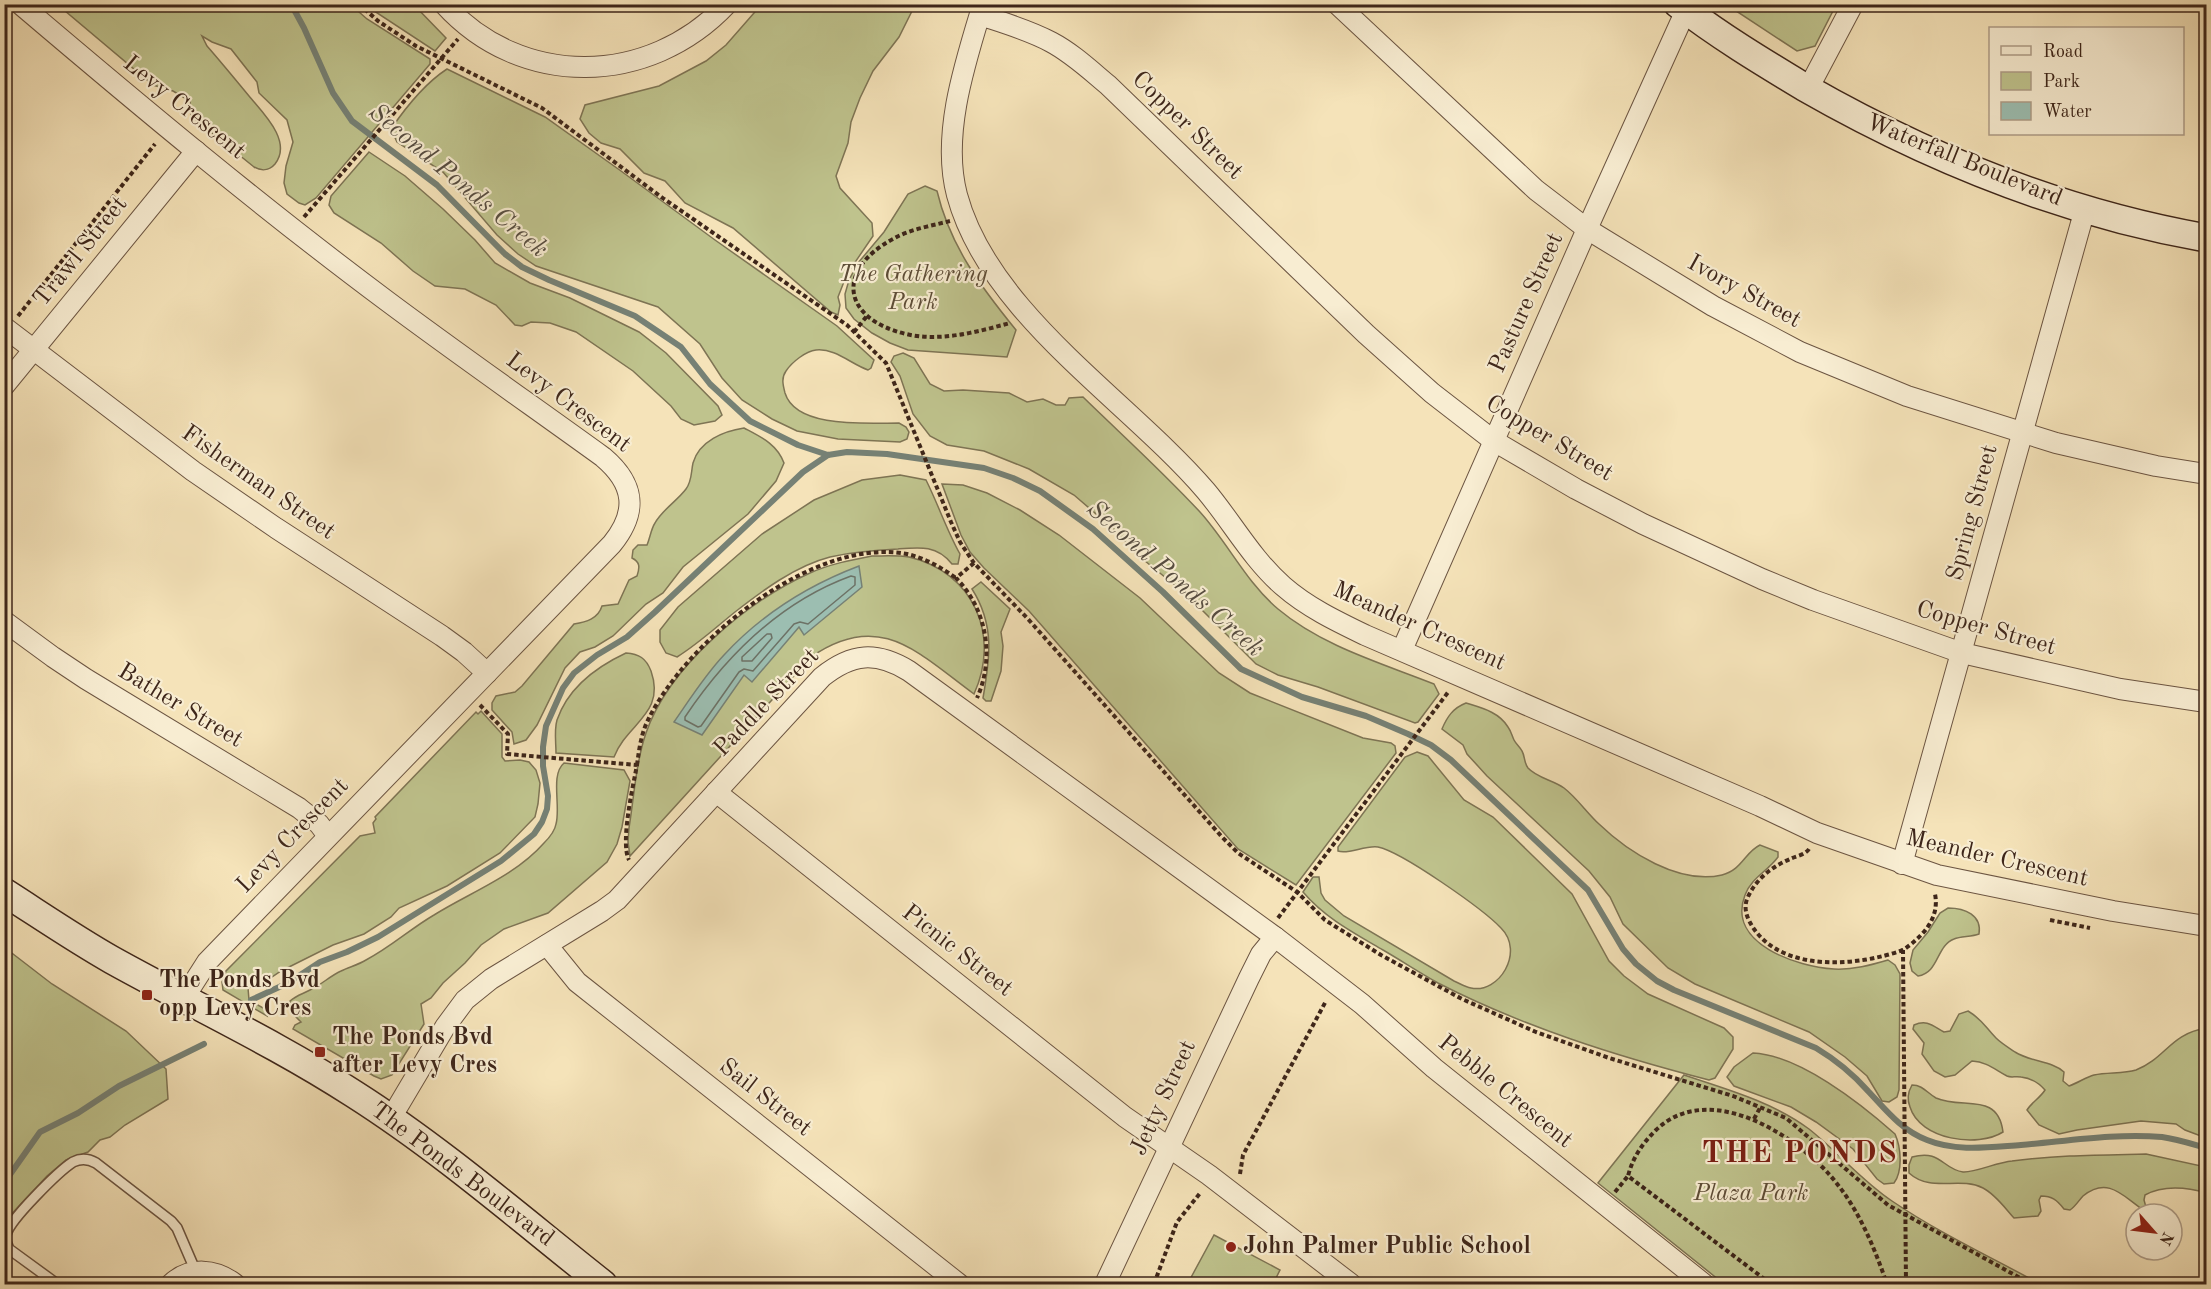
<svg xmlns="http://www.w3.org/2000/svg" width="2211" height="1289" viewBox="0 0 2211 1289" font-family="'Old Standard TT',serif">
	<rect width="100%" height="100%" fill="#f5e3b9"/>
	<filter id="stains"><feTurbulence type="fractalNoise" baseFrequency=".00333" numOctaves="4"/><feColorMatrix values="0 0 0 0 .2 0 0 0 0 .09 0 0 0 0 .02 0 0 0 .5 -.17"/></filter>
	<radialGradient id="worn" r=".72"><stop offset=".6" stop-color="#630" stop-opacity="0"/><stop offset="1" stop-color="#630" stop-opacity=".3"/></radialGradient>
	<g fill="#bfc38d" stroke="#7e7454" stroke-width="1.5">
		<path d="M58 5H351L367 19 430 59V64L316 198 305 205 299 203 287 194 284 183 286 166 293 142 287 120 259 93 257 82 231 49 212 42 202 36 207 46C221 62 235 79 249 96 262 112 293 141 275 164 269 171 261 171 254 167L191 116 190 101 173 91 153 85Z"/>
		<polygon points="365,5 414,5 446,38 435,51"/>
		<polygon points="761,5 915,5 899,37 873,71 860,98 851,122 848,143 836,176 840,188 872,223 873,236 847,274 838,297 840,305 838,315 831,312 733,228 685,203 665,181 644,173 620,149 601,143 589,133 580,119 585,105 659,86 706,61 726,45"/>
		<polygon points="1727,5 1836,5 1815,46 1797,51"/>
		<path d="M447 69 545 117 621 171 715 240 837 326 874 360 871 368 868 370C851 364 835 348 816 350 806 351 792 362 786 371 781 378 783 385 785 393 796 429 868 423 899 423L906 427 909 432 907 439 900 442 838 439 797 431 772 419 742 400 722 378 700 344 658 307 536 266 518 254 497 235 443 172 397 142 391 129C406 107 424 84 447 69Z"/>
		<polygon points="369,152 405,176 443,209 475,240 495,263 530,283 570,298 639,332 666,353 718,406 722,415 715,421 694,425 681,419 671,406 633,371 576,332 550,323 531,322 522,326 515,325 496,305 465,289 435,286 413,271 381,243 334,213 329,205 331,196"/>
		<path d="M925 186 937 191C950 246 981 287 1016 330L1007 357 908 350 890 343 872 333 854 319 846 308 845 294 849 280 858 263 884 232 908 194Z"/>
		<path d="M903 353 914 358 930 384 944 391 963 390 1009 393 1027 402 1043 399 1056 405H1065L1069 398 1083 397C1122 435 1163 472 1200 512 1228 543 1246 582 1278 609 1322 646 1381 663 1434 684L1439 694 1418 722 1415 723 1318 687 1278 675 1256 664 1187 595 1134 552 1117 532 1074 495 1029 469 984 451 947 445 930 436 913 414 900 376 891 362 894 356Z"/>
		<path d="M744 428C761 437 777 444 784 463L776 481 748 514 683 567 663 593 646 604 613 636 595 647 580 652 565 668 537 725 526 740 514 744 512 732 492 710V703L496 696 515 692 522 686 574 624C586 622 598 619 602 606L618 604 629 580 637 576C640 567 640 562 632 558L633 550 638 545H647C650 538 651 529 655 523 662 510 677 501 686 489 692 481 691 472 693 463 699 441 724 431 744 428Z"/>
		<path d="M900 475 926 480C938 504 947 531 960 554L958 564H952C937 545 920 547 898 549 875 550 852 552 830 557 795 566 762 591 735 612 715 628 698 644 677 657L666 653 660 642V630L678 607 762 534 814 500 862 480Z"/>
		<polygon points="942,484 963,485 987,493 1020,510 1059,535 1140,598 1219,673 1250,693 1363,738 1391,743 1395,746 1396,753 1296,885 1238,849 1029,611 984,568 970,552 961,535"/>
		<path d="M872 556C884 556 897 555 909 557 973 572 1001 635 974 694 918 653 880 609 811 657L630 856 628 842 629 828C634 797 636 762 646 733 669 666 748 601 810 573 830 564 851 560 872 556Z"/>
		<path d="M981 582 1010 609 1001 632 1003 646 1001 671 991 701H986L983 698C990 658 995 625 972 589Z"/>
		<path d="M626 653C639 654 646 658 651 671 666 714 627 723 614 757L556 753C556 743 554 730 557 720 568 688 596 667 626 653Z"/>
		<path d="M1466 703C1482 708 1499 712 1508 727 1511 731 1512 736 1514 740 1516 744 1520 747 1522 751 1525 756 1524 763 1528 768 1537 778 1553 780 1564 788 1577 798 1587 813 1599 824 1628 852 1679 885 1722 875 1742 870 1745 852 1760 845L1778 852V857C1768 871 1751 878 1745 895 1726 944 1798 967 1834 969 1853 970 1871 965 1888 960L1895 965 1900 974 1899 1090 1897 1097 1889 1102 1882 1101 1867 1076 1845 1057 1809 1032 1695 984 1668 968 1623 924 1610 897 1589 871 1487 776 1467 754 1463 745 1442 729C1447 717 1453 708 1466 703Z"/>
		<polygon points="481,711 502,734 502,757 505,761 520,760 529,762 536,770 540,783 538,804 535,817 500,853 447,886 399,908 391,917 364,934 333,945 281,971 263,983 248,988 249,1000 265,1009 267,1016 223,990 222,982 226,971 360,836 375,833 373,823 376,819 375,817 476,712 478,714"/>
		<path d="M1417 752 1428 756 1464 800 1493 817 1572 894 1609 961 1624 976 1648 994 1724 1028 1733 1037V1049L1715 1078 1709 1080C1616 1056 1524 1027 1438 983 1420 973 1402 961 1383 950 1354 933 1325 918 1303 892L1313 877H1319L1321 893 1325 900 1344 916 1454 981C1459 983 1465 987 1471 988 1499 994 1525 952 1501 928 1483 909 1402 852 1378 847 1365 845 1348 855 1338 851V847L1405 757Z"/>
		<path d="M564 763 624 770 630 781 622 827 617 844 607 862 548 913 504 929 481 945 465 963 443 983 431 998 421 1004 424 1024 392 1075 381 1079 374 1076 293 1029 295 1025 301 1022 290 1011V1001C297 995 303 994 310 990 321 985 330 976 341 971 349 967 358 965 366 960 391 947 410 929 434 915 471 892 515 876 544 843 549 838 555 830 556 824 561 806 550 775 564 763Z"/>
		<path d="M1948 908C1965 908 1982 915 1979 934 1971 937 1961 936 1954 939 1936 946 1939 973 1918 976L1912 971 1910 963 1913 950 1928 932 1940 913Z"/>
		<polygon points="4,947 52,984 126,1031 166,1069 168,1099 125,1125 110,1137 100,1140 88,1152 66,1160 47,1176 5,1221"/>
		<path d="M1968 1011C1983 1020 1985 1027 1996 1038 2001 1043 2009 1048 2015 1052 2031 1062 2052 1061 2064 1072L2063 1081 2069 1086C2078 1083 2086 1077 2094 1075 2108 1072 2123 1074 2136 1070 2166 1058 2170 1034 2206 1028V1138L2185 1130 2176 1124 2141 1121 2077 1130 2059 1134 2039 1125 2027 1110C2032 1102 2040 1098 2045 1090 2039 1083 2030 1078 2021 1077 2015 1076 2011 1078 2007 1076 1994 1069 1987 1062 1972 1061L1955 1075 1945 1077 1934 1071 1922 1054 1924 1043 1913 1029 1914 1025C1927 1019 1933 1026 1944 1032L1950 1031 1959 1014Z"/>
		<path d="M1753 1053C1799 1055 1860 1103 1895 1134 1901 1147 1903 1171 1894 1183L1884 1184 1877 1179 1853 1149 1816 1122 1791 1107 1734 1086 1727 1077 1734 1067Z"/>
		<path d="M1684 1075C1726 1089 1773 1102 1809 1129 1838 1152 1862 1181 1892 1201 1939 1233 1991 1257 2040 1284H1724L1598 1183Z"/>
		<path d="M1912 1085C1923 1085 1927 1093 1936 1098 1962 1110 1998 1091 2003 1132 1978 1148 1920 1140 1910 1107 1907 1100 1908 1092 1912 1085Z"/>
		<path d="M2146 1154 2206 1167V1193C2187 1187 2163 1185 2145 1195L2144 1200 2146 1207 2142 1209C2123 1196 2108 1176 2083 1196 2079 1200 2076 1206 2070 1210L2064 1209C2057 1200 2052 1196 2041 1196L2039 1200 2041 1211 2038 1216 2014 1218C2005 1208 1995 1194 1983 1188 1959 1176 1931 1193 1909 1173V1165L1912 1157C1941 1149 1942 1169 1963 1172 1974 1173 1998 1162 2012 1161 2057 1155 2101 1155 2146 1154Z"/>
		<polygon points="1214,1235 1280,1270 1273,1284 1191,1284 1188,1283"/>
	</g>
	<path fill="#9cbeb1" stroke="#768175" stroke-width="1.5" d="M859 566 862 587 804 635 799 627 752 682 744 675 702 735 674 722C690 699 705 675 724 655 761 615 809 585 859 566Z"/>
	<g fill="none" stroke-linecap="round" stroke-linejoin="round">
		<g stroke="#6d7266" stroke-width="1.5">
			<path d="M851 576 855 577V585L808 624 800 622 794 624 753 671 744 669 739 672 701 726 698 727 685 720V717C726 656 780 602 851 576Z"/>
			<polygon points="767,634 771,634 772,638 752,661 742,661 742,657"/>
		</g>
		<g stroke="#768175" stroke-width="6">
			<path d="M291 4 304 28 333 93 352 121 437 185 505 254 522 267 549 280 635 316 681 347 710 384 750 421 798 445 828 455 847 452 887 454 984 468 1013 478 1040 491 1093 529 1163 592 1241 669 1302 697 1366 716 1408 734 1431 745 1451 760 1588 890 1623 949 1636 964 1657 981 1674 990 1816 1048C1836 1060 1853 1074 1868 1091 1886 1110 1901 1130 1927 1140 1956 1152 1990 1147 2021 1145 2068 1141 2116 1133 2162 1137 2177 1139 2192 1144 2206 1148"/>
			<polyline points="251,1000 288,983 320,962 347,952 378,937 501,861 534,834 542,822 547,809 548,796 543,766 543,747 546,726 563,688 574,673 597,655 627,637 655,612 803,472 828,455"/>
			<polyline points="4,1183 40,1132 78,1113 119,1086 204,1044"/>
		</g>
		<g stroke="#6c5542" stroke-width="12">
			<path id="lane" d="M57 1284 9 1249C7 1244 5 1241 6 1235 9 1220 59 1171 73 1162 81 1158 89 1159 96 1163L171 1221 177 1228 196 1272"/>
		</g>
		<g stroke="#6c5542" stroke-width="22">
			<g id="street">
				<path d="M20 4C140 106 261 207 387 301 458 354 531 405 603 457 635 484 638 512 612 544L207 962 184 998"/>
				<path d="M444 4C521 89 649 87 727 4"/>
				<path d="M983 4C965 63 941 135 957 195 989 314 1128 400 1206 491 1232 522 1252 559 1283 586 1307 607 1336 621 1365 635L1760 806 1817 833 1937 875 2113 911 2206 926"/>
				<polyline points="1337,4 1536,190 1587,229 1713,306 1800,352 1907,396 2056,443 2156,466 2206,474"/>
				<path d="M980 15C1004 23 1029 30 1051 42 1072 53 1090 70 1108 85L1366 334 1432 393 1494 441 1576 489 1643 524 1762 579 1813 600 1962 653 2120 689 2206 702"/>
				<polyline points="1808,89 1853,4"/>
				<polyline points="4,327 193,471 276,528 442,636 464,652 487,673"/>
				<polyline points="4,386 196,151"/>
				<polyline points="4,621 53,657 86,679 299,808 319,824 328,836"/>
				<polyline points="1402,650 1587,229 1686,10"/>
				<polyline points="716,792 1125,1117 1209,1175 1351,1284"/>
				<polyline points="1902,864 2085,209"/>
				<polyline points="547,945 577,982 959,1284"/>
				<path d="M391 1118 445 1027 465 1000 491 979 602 911 617 900 822 677C852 653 876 651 909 671L1275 937 1362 1004 1434 1068 1704 1284"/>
				<path d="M171 1284C190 1266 216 1269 235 1284"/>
				<polyline points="1105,1284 1249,978 1261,954 1275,937"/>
			</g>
		</g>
		<g stroke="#3e261a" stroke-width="30">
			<g id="secondary">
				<path d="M1678 4C1718 35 1761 61 1804 87 1928 158 2065 213 2206 238"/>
				<path d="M4 892C40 915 75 939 112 960 193 1005 277 1044 354 1094 442 1150 522 1220 603 1284"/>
			</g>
		</g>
		<g stroke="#3e261a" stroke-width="4" stroke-dasharray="4.5 3" stroke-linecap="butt">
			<polyline points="359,4 378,21 416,46 542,108 664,199 847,325 886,363 951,522 960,542 974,563 1028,619 1222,837 1238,853 1297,892 1325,920 1381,955 1462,999 1536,1032 1609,1058 1733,1096 1786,1118 1888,1205 2031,1284"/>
			<polyline points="304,217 458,39"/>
			<path d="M950 221C931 226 910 229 893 239 835 270 842 319 906 334 940 342 977 332 1010 323"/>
			<polyline points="18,316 155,144"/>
			<polyline points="854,332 867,316"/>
			<path d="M974 563 956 578C987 609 995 658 977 698"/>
			<path d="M480 705 508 734 507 754 637 765C633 786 620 843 629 860"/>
			<path d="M637 765C639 750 641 734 648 720 686 641 814 536 907 554 925 558 942 568 956 578"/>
			<path d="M1809 849C1805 855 1796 856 1790 859 1771 867 1755 880 1747 899 1743 910 1748 920 1754 929 1785 973 1859 966 1903 950"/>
			<polyline points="1278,918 1449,691"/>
			<polyline points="2050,920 2090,928"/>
			<polyline points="1754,1119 1761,1106"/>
			<polyline points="1240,1174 1243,1155 1326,1001"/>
			<polyline points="1615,1192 1628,1176"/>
			<polyline points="1154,1284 1177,1222 1201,1192"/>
			<path d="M1771 1284 1628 1176C1633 1157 1642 1144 1656 1130 1707 1081 1789 1131 1828 1173 1857 1205 1873 1244 1887 1284"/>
			<path d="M1906 1284 1903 950C1922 937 1940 919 1935 894"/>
			<polyline points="1956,1284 1973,1283 1990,1284"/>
		</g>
		<use href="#lane" stroke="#f8edd2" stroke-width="9"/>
		<use href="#street" stroke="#f8edd2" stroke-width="20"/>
		<use href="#secondary" stroke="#f8edd2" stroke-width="27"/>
	</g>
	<g fill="#8f2418" stroke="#f8edd2" stroke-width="2">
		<rect x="141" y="989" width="12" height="12" rx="3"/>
		<rect x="314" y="1046" width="12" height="12" rx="3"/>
		<circle cx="1231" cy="1247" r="6"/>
	</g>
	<g text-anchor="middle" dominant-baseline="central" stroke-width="4.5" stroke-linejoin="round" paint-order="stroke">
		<g font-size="24" fill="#3e261a" stroke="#f8edd2">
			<text transform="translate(184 108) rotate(39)">Levy Crescent</text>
			<text transform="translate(1187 126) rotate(44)">Copper Street</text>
			<text transform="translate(1964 161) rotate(22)">Waterfall Boulevard</text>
			<text transform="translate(81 252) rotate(-51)">Trawl Street</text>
			<text transform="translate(1744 292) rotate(29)">Ivory Street</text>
			<text transform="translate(1527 303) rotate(-66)">Pasture Street</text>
			<text transform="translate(568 403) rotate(37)">Levy Crescent</text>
			<text transform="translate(1549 439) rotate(31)">Copper Street</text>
			<text transform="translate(258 483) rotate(35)">Fisherman Street</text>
			<text transform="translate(1973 513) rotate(-75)">Spring Street</text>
			<text transform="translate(1419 627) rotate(24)">Meander Crescent</text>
			<text transform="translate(1986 629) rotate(16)">Copper Street</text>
			<text transform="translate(767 703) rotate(-46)">Paddle Street</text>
			<text transform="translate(180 706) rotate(31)">Bather Street</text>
			<text transform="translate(293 836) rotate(-46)">Levy Crescent</text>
			<text transform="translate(1997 859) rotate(13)">Meander Crescent</text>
			<text transform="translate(957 951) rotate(38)">Picnic Street</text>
			<text transform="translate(1505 1092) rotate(39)">Pebble Crescent</text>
			<text transform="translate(765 1098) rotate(38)">Sail Street</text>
			<text transform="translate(1164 1098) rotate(-65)">Jetty Street</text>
			<text transform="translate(462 1175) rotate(37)">The Ponds Boulevard</text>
		</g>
		<g font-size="24" font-style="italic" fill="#5e4d37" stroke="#f8edd2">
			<text x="913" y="275">The Gathering<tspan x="913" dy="28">Park</tspan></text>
			<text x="1751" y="1194">Plaza Park</text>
		</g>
		<g font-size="24" font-weight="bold" fill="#3e261a" stroke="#f8edd2" text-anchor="start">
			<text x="159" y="981">The Ponds Bvd<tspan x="159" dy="28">opp Levy Cres</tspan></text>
			<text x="332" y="1038">The Ponds Bvd<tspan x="332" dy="28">after Levy Cres</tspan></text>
			<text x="1243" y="1247">John Palmer Public School</text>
		</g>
		<g font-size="26" font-style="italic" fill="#564c40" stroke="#f8edd2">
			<text transform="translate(458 181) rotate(40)">Second Ponds Creek</text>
			<text transform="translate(1175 579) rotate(41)">Second Ponds Creek</text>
		</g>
		<g font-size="30" font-weight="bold" letter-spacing="1.5" fill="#7a1f14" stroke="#f8edd2">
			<text x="1800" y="1154">THE PONDS</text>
		</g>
	</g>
	<rect width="2211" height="1289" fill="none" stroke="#f5e3b9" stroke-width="24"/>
	<rect x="6" y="6" width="2199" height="1277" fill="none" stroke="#3e261a" stroke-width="3"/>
	<rect x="12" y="12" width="2187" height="1265" fill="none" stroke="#3e261a" stroke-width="1.5"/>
	<rect x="1989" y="27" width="195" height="108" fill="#f8edd2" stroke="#ae9d88" stroke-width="1.5"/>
	<rect x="2001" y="46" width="30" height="9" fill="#f8edd2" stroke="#ae9d88" stroke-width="1.5"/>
	<text x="2043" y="57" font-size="18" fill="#3e261a">Road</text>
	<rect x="2001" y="72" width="30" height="18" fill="#bfc38d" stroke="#ae9d88" stroke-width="1.5"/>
	<text x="2043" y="87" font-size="18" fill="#3e261a">Park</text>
	<rect x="2001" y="102" width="30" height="18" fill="#9cbeb1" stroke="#ae9d88" stroke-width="1.5"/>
	<text x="2043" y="117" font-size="18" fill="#3e261a">Water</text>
	<g transform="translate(2154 1232) rotate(118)"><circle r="28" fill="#f8edd2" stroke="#ae9d88" stroke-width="1.5"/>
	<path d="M0-4.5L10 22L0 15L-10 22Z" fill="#8f2418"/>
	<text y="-9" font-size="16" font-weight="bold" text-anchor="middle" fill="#3e261a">N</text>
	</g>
	<rect width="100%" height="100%" filter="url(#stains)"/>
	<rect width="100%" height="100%" fill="url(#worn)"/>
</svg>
